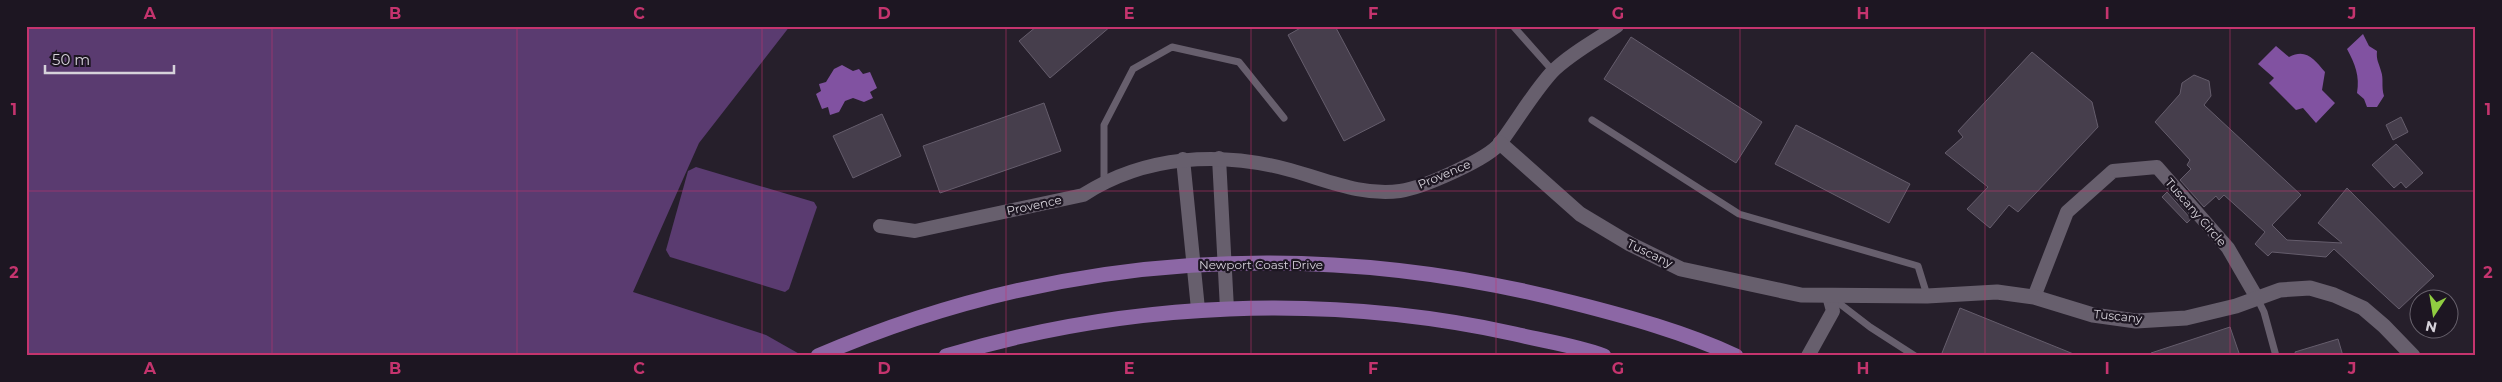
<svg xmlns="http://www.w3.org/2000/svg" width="2502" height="382" viewBox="0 0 2502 382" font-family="Montserrat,sans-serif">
	<rect width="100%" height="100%" fill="#261f2b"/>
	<g fill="#5a3b70">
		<polygon points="26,26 790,26 699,143 633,292 766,335 803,356 26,356"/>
		<polygon points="696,167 814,202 817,207 789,289 785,292 670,257 666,250 688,171"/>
	</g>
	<g fill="#8152a1">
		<path d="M2363 34 2369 46 2377 51C2376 60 2379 63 2381 71 2384 79 2381 86 2384 96L2377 107H2367L2364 99 2357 93C2360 76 2355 64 2347 49Z"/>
		<path d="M2276 46 2289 57C2306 48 2314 59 2325 72L2322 90 2335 103 2316 123 2303 108 2296 110 2269 83 2274 78 2258 64Z"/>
		<polygon points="842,65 853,71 859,69 863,74 870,72 877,88 870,92 873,98 864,102 853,98 845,101 839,112 830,115 828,107 822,109 816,94 821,91 819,84 826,82 834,69"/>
	</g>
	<g fill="#463e4c" stroke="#655d6c">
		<polygon points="1037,26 1111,26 1050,78 1019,41"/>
		<polygon points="1304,26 1335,26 1385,120 1344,141 1288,35"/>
		<polygon points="1631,37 1762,122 1736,163 1604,79"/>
		<polygon points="2032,52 2092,102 2098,127 2018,212 2009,205 1990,228 1967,209 1988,187 1945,153 1963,137 1958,131"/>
		<polygon points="2194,75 2209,81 2211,96 2204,105 2301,195 2272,225 2287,240 2342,243 2318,223 2347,188 2434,276 2399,309 2334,249 2326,257 2272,252 2268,256 2255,244 2265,232 2224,195 2219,200 2216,196 2204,207 2180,180 2191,169 2187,165 2190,160 2155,122 2180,94 2182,83"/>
		<polygon points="1044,103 1061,151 940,193 923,146"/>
		<polygon points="882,114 901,156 853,178 833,136"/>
		<polygon points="2401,117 2408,132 2393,140 2386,125"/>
		<polygon points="1796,125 1910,184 1889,223 1775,164"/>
		<polygon points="2396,144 2423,173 2406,188 2401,182 2394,188 2372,165"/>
		<polygon points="2167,192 2191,219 2187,223 2162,197"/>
		<polygon points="1960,308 2076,355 2076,356 1950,356 1942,353"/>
		<polygon points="2230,327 2240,356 2152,356 2151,353"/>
		<polygon points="2338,339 2343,356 2296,356 2295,352"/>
	</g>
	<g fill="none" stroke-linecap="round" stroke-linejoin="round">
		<g stroke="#675f6d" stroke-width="7">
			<polyline points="1513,26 1553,71"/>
			<polyline points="1592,120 1739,214 1918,266 1927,295"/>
			<polyline points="1104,182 1104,125 1133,69 1172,47 1239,62 1284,118"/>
			<polyline points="1831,297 1870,327 1915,356"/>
			<polyline points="2257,298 2264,312 2276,356"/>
		</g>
		<g stroke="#675f6d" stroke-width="14">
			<polyline points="1219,158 1227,309"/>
			<polyline points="1183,159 1198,309"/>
			<path d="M880 226 915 231 1083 195C1145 155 1220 151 1290 170 1327 180 1361 196 1400 191 1422 188 1489 159 1501 142 1518 119 1533 93 1552 72 1570 54 1596 40 1617 26"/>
			<polyline points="2034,297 2067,212 2113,171 2157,167 2228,248 2257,298"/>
			<polyline points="1808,356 1833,311 1829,296"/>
		</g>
		<polyline stroke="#675f6d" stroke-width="15" points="1500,143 1580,214 1630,244 1681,269 1801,295 1927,296 1997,292 2034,297 2093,315 2136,321 2186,318 2236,306 2280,290 2310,288 2334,295 2363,308 2384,326 2413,356"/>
		<g stroke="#8c67a5" stroke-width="15">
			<path d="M818 356C1060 251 1319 237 1574 303 1629 317 1684 332 1736 356"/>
			<path d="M946 356C1129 301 1328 293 1515 334 1544 341 1575 345 1604 356"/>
		</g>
	</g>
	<path fill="none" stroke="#c5346e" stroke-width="1" stroke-opacity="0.55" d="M272 26V356M517 26V356M762 26V356M1006 26V356M1251 26V356M1496 26V356M1740 26V356M1985 26V356M2230 26V356M26 191H2476"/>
	<g text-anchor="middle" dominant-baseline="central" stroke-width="4.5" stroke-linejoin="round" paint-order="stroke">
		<g font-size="12" fill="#d6d2da" stroke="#1d1622">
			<text transform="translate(1444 174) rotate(-23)">Provence</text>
			<text transform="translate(1034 205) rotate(-12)">Provence</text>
			<text transform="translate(2196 212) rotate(49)">Tuscany Circle</text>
			<text transform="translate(1650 253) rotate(26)">Tuscany</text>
			<text x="1261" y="264">Newport Coast Drive</text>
			<text transform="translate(2118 316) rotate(6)">Tuscany</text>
		</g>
	</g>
	<rect width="2502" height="382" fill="none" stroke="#1d1622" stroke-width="55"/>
	<g transform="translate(2434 314) rotate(192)"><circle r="24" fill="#1d1622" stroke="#67616c"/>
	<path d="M0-4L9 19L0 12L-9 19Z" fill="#90cd41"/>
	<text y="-8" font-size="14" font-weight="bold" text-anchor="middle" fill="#d6d2da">N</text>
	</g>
	<path d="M45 65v8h129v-8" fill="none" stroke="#d6d2da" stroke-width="2.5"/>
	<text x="52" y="65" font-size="15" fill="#d6d2da" stroke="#1d1622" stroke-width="4" paint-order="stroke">50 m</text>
	<rect x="28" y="28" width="2446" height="326" fill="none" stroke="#c5346e" stroke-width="2"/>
	<g font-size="16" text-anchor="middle" font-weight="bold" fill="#c5346e">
		<text x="150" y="19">A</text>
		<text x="395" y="19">B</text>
		<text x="639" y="19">C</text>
		<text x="884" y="19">D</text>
		<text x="1129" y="19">E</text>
		<text x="1373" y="19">F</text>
		<text x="1618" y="19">G</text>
		<text x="1863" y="19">H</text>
		<text x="2107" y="19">I</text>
		<text x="2352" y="19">J</text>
		<text x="14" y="115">1</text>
		<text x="2488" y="115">1</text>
		<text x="14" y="278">2</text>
		<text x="2488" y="278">2</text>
		<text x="150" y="374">A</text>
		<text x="395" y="374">B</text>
		<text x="639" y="374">C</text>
		<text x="884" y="374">D</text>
		<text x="1129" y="374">E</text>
		<text x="1373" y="374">F</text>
		<text x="1618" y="374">G</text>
		<text x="1863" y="374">H</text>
		<text x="2107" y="374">I</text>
		<text x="2352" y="374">J</text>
	</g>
</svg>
